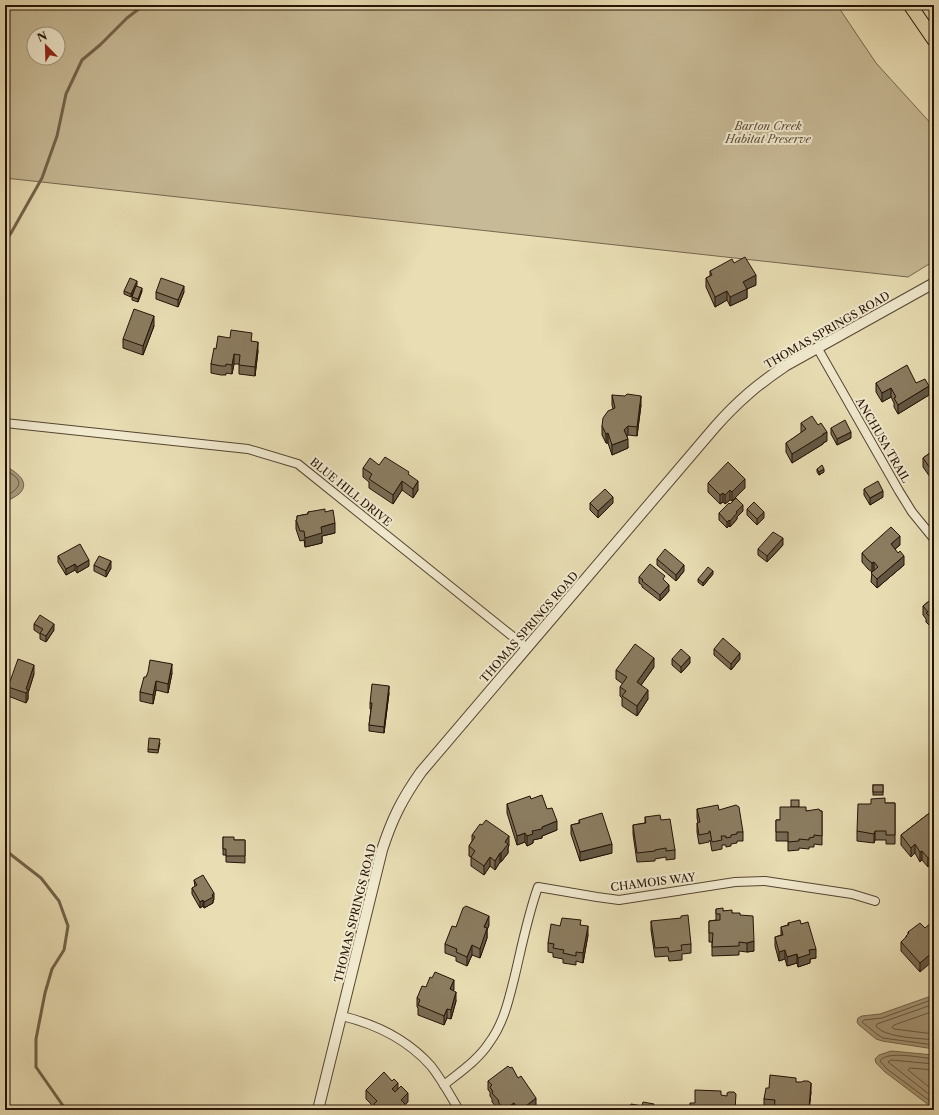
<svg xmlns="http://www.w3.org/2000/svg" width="939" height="1115" viewBox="0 0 939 1115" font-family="'Libre Caslon Text',serif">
	<rect width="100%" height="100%" fill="#e8ddb3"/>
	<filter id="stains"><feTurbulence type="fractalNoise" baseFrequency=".005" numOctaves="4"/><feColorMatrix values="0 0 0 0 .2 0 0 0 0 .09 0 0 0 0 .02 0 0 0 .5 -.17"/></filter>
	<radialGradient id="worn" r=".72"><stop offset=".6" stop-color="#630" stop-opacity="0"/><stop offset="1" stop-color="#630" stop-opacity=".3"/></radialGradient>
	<path fill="#c7ba96" stroke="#76664e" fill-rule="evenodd" d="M5 5H837L876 63 934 127V261L908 277 5 178ZM34 34H58V58H34Z"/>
	<g fill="#a69878" stroke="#73624a">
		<path d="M5 466C15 471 32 482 19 494 15 497 9 500 5 502Z"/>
		<polygon points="934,995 934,1049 882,1041 876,1039 859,1025 857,1022 858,1018 862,1016 880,1014"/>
		<polygon points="891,1051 934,1055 934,1109 885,1072 876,1063 875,1059 879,1055"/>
	</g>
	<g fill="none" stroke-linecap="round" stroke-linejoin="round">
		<g stroke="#66553f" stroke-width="1">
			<path d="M5 470C25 480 22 487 5 497"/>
			<polyline points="934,999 882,1018 864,1020 862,1022 878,1035 883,1038 934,1045"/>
			<path d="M934 1004 877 1024 876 1026C885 1038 919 1038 934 1040"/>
			<polyline points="934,1011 894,1025 892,1027 894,1029 934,1034"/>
			<path d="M934 1059C922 1058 886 1050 880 1061L887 1069 934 1104"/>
			<polyline points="934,1064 891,1060 888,1062 934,1098"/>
			<polyline points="934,1070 910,1068 908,1070 934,1091"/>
		</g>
		<g stroke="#73624a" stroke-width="3">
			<polyline points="5,241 11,233 42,178 57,136 66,94 82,60 100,45 127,18 144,5"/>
			<polyline points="5,850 41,878 59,901 68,926 64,950 52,969 45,993 36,1039 36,1067 66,1110"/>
		</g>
		<g stroke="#564531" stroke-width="10">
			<g id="minor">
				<polyline points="818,349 899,491 912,512 934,539"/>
				<polyline points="5,423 248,449 298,464 527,648"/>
				<path d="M342 1016C375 1024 408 1040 431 1066 442 1080 450 1095 459 1110"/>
				<path d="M444 1085C460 1072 478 1060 489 1043 504 1023 509 999 515 975 522 945 528 915 538 887L597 897 619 900 735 882 765 881 852 894 875 901"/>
			</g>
		</g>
		<g stroke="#564531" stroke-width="12">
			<path id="tertiary" d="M318 1110 382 850C392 819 402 799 421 772L715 427C738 401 757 385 785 366L934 283"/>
		</g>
		<g stroke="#261206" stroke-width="15">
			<polyline id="primary" points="910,5 934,40"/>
		</g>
		<use href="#minor" stroke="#f0e9ce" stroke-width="8"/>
		<use href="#tertiary" stroke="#f0e9ce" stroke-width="10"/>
		<use href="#primary" stroke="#e8ddb3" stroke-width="13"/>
	</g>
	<g fill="#786b53" stroke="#261206">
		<polygon points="734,263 756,285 747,289 747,298 730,306 727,300 715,307 706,287 706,278 710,276 710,271"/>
		<polygon points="137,285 136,286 142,291 138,302 132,300 132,297 136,286 131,297 124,294 124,291"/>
		<polygon points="156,292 184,292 178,307 156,299"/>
		<polygon points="154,326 143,355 123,348 123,339"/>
		<polygon points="252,341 258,351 255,376 239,374 239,364 234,364 232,374 226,373 226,375 221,375 211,373 211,364 216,349"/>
		<polygon points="876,383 916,383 929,395 898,414 894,407 894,403 891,397 882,402 876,392"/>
		<polygon points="612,395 641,405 637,436 628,435 627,436 628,448 612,455 608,443 606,443 602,435 602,426 613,409 612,405"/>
		<polygon points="801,423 827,441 823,443 823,444 792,463 786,452 786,443 801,433"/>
		<polygon points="831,428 851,438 837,445 831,434"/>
		<polygon points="934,450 934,474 930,477 923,467 923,458"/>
		<polygon points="379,465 409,475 418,490 413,498 402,490 393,504 369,488 369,482 363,477 363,468"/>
		<polygon points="817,469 824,472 819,475 817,472"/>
		<polygon points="708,483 745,488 732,501 730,500 725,504 723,502 720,504 708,492"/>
		<polygon points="864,489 883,497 870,505 864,495"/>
		<polygon points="590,503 613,503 598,518 590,510"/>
		<polygon points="747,509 764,518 757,525 747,515"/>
		<polygon points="743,511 737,517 737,519 730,527 729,526 727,528 719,520 719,513"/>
		<polygon points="308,512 325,512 335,533 322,536 322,543 305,547 304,540 300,541 296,529 296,520 297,520 297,516 308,514"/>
		<polygon points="783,545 767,562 758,555 758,549"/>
		<polygon points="900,545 895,549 895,550 904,565 877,588 871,582 872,572 868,569 862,562 862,553"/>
		<polygon points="58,556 89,566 77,573 75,570 66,575 58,562"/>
		<polygon points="657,559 684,571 676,581 657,565"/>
		<polygon points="94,565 111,568 106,577 94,571"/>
		<polygon points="713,574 703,586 698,582 698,579"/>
		<polygon points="639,577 665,581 669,591 660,601 642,587 642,585 639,583"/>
		<polygon points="934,597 934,630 926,622 926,619 923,615 923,606"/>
		<polygon points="34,624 54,630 46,642 40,639 40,634 34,630"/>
		<polygon points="714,649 740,659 731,670 714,655"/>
		<polygon points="672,659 690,663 681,673 672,665"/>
		<polygon points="654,667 641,685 648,699 637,716 622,706 622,698 620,696 620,687 623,684 616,679 616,670"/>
		<polygon points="172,673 168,693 156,690 153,704 140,701 140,692 146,677"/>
		<polygon points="34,674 28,693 28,699 26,703 8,696 8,687"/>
		<polygon points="389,693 384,733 369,731 369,725 371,709 370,709 370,703"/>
		<polygon points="160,743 158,753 148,752 148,749"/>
		<rect x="873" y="785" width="10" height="10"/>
		<polygon points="531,799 547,809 557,830 542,836 542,838 533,840 533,843 527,846 525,842 517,845 507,813 507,804"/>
		<polygon points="885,803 895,803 895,844 886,844 886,840 875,840 874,843 857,841 857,831"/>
		<polygon points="799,807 806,811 822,811 822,845 814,844 814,847 809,847 809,849 799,848 799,850 788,851 788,841 776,841 776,820 780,820"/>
		<polygon points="697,809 719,810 743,832 743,841 737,841 737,843 731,844 731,846 726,847 726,845 722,845 722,849 712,851 710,840 709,841 709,842 699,844 697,832 697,823 698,823 697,818"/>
		<polygon points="932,811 928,867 922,860 920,862 915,853 911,857 901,845 901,835"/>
		<polygon points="645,817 661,820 675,850 675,859 666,860 666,857 655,859 655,861 637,862 633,834 633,825 645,823"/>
		<polygon points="579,820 612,853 580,861 571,834 571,825 579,823"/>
		<polygon points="472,835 509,845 508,848 508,853 501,862 500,862 495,870 490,866 484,875 471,866 471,857 469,856 469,846 472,841"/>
		<polygon points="223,837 234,840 245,840 245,863 226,862 226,855 223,855"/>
		<polygon points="194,880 214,900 213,900 213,903 204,908 203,906 200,908 192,894 192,888 195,887"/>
		<polygon points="716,909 740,915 754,951 747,952 739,951 739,955 712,956 712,942 709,942 709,921 716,920"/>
		<polygon points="651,921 691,944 691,953 682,954 682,960 669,961 668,956 655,957 651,930"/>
		<polygon points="788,923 801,924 816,958 810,959 810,963 798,967 797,963 787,966 785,959 779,961 775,946 775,937 781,935 781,927 788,925"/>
		<polygon points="489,925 487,930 487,938 480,958 472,955 467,966 456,961 456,957 445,953 445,944 456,927"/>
		<polygon points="581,925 588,935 583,963 576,961 576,965 563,963 563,959 553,957 553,953 548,952 548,943 560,926"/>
		<polygon points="925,928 920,972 901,951 901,942 906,937 906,936 908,934 908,932"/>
		<polygon points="426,987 454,989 453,991 456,1001 451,1019 447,1018 444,1025 418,1015 418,1008 417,1007 417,998"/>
		<polygon points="518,1078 536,1107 532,1110 498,1110 498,1109 492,1102 492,1099 490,1096 490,1092 488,1090 488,1081"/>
		<polygon points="796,1082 811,1092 809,1110 774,1110 775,1109 764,1108 764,1099 769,1088"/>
		<polygon points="366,1090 408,1102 405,1105 411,1110 374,1110 374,1107 366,1099"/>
	</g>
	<g fill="#615743" stroke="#261206">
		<polygon points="756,275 756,285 747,289 747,298 730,306 730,297 743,282"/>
		<polygon points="137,281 137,285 131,297 131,294"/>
		<polygon points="184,286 184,292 178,307 178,300"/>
		<polygon points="142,288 142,291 138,302 138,299"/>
		<polygon points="727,291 727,300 715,307 715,297"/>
		<polygon points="154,316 154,326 143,355 143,346"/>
		<polygon points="258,342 258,351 255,376 255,367"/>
		<polygon points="234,354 234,364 232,374 232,365"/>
		<polygon points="929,386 929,395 898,414 898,405"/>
		<polygon points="891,388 891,397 882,402 882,393"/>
		<polygon points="641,396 641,405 637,436 637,427"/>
		<polygon points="628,426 628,435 624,439 624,430"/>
		<polygon points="827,432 827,441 823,443 823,444 792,463 792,454"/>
		<polygon points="851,432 851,438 837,445 837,439"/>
		<polygon points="608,433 608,443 606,443 606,434"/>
		<polygon points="628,439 628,448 612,455 612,445"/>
		<polygon points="934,465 934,474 930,477 930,468"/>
		<polygon points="824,469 824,472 819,475 819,472"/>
		<polygon points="745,479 745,488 732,501 732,492"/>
		<polygon points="402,481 402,490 393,504 393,495"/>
		<polygon points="418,481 418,490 413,498 413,489"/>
		<polygon points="730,490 730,500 725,504 725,495"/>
		<polygon points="883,491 883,497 870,505 870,498"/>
		<polygon points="723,493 723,502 720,504 720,495"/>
		<polygon points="613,497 613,503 598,518 598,511"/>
		<polygon points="743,505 743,511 737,517 737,519 730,527 730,521 736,512"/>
		<polygon points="764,512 764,518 757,525 757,519"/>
		<polygon points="729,520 729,526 727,528 727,522"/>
		<polygon points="335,523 335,533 322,536 322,543 305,547 305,538 321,527"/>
		<polygon points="900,536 900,545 895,549 895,558 891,544"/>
		<polygon points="783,538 783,545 767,562 767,556"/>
		<polygon points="904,556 904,565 877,588 877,579"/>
		<polygon points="89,560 89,566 77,573 77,567"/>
		<polygon points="111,561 111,568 106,577 106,571"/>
		<polygon points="874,562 874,571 872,572 872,563"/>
		<polygon points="75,564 75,570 66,575 66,569"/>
		<polygon points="684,565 684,571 676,581 676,575"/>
		<polygon points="713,571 713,574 703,586 703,583"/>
		<polygon points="669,585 669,591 660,601 660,595"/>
		<polygon points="54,624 54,630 46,642 46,636"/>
		<polygon points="740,653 740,659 731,670 731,664"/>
		<polygon points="690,657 690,663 681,673 681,667"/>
		<polygon points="654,658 654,667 637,691 637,682"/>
		<polygon points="172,664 172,673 168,693 168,684"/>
		<polygon points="34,665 34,674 28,693 28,699 26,703 26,689"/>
		<polygon points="156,681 156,690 153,704 153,695"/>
		<polygon points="389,686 389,693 384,733 384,727"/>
		<polygon points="648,690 648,699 637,716 637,706"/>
		<polygon points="557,821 557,830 542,836 542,838 533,840 533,843 527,846 527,836 532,831"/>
		<polygon points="875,831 875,840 874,843 874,834"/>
		<polygon points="525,833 525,842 517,845 517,836"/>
		<polygon points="509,836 509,845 508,848 508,853 501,862 501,853 505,842"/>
		<polygon points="612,844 612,853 580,861 580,852"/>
		<polygon points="915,844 915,853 911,857 911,848"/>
		<polygon points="922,851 922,860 920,862 920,852"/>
		<polygon points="500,853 500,862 495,870 495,861"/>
		<polygon points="934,853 934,863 928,867 928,858"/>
		<polygon points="490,857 490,866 484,875 484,866"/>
		<polygon points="214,893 214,900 213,900 213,903 204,908 204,902"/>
		<polygon points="203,900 203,906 200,908 200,902"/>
		<polygon points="489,916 489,925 487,930 487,938 480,958 480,949 484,927"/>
		<polygon points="588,926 588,935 583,963 583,953"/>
		<polygon points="754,941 754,951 747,952 747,943"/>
		<polygon points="472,945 472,955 467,966 467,957"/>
		<polygon points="816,949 816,958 810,959 810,963 798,967 798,958 809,950"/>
		<polygon points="785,950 785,959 779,961 779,952"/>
		<polygon points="934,951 934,960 920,972 920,963"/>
		<polygon points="797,954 797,963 787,966 787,957"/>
		<polygon points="454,980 454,989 450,999 450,989"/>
		<polygon points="456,992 456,1001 451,1019 451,1010"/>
		<polygon points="447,1009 447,1018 444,1025 444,1016"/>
		<polygon points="398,1083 398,1092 392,1098 392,1089"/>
		<polygon points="811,1083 811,1092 809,1110"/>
		<polygon points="408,1093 408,1102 401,1109 401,1100"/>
		<polygon points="536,1098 536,1107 532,1110 525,1110 526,1106"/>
		<polygon points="514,1103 514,1110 504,1110"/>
	</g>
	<g fill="#8b7c60" stroke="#261206">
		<polygon points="745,257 756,275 743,282 747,289 730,297 727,291 715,297 706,278 712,275 710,271 732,259 734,263"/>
		<polygon points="130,278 137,281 131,294 124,291"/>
		<polygon points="161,278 184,286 178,300 156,292"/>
		<polygon points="136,286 142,288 138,299 132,297"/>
		<polygon points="134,309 154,316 143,346 123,339"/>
		<polygon points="231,330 252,333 251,341 258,342 255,367 239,365 240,355 234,354 232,365 226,364 226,366 221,366 211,364 214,348 216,349 218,336 230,338"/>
		<polygon points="907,365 916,383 925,379 929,386 898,405 894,398 896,397 891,388 882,393 876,383"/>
		<polygon points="627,394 641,396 637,427 628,426 624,430 628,439 612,445 608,433 606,434 602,426 603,418 608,411 615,408 612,395 625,396"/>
		<polygon points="812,416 818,425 821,423 827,432 823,434 823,435 792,454 786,443 806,429 801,423"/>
		<polygon points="845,420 851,432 837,439 831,428"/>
		<polygon points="934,450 934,465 930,468 923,458"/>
		<polygon points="385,457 409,472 408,474 418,481 413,489 402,481 393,495 369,479 372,474 363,468 370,458 379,465"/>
		<polygon points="728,462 745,479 732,492 730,490 725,495 723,493 720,495 708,483"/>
		<polygon points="822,465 824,469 819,472 817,469"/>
		<polygon points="878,481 883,491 870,498 864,489"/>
		<polygon points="605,489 613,497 598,511 590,503"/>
		<polygon points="736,498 743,505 736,512 737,513 730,521 729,520 727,522 719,513 729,503 730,504"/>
		<polygon points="754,502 764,512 757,519 747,509"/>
		<polygon points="325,509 325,512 333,510 335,523 321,527 322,533 305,538 304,531 300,531 296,520 297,519 297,516 308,514 308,512"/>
		<polygon points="891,527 900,536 891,544 895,549 898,553 900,551 904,556 877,579 871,573 878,567 874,562 872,563 868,560 862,553"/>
		<polygon points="773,532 783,538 767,556 758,549"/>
		<polygon points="80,544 89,560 77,567 75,564 66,569 58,556"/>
		<polygon points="665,549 684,565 676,575 657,559"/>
		<polygon points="99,556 111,561 106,571 94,565"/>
		<polygon points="650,564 665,576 663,579 669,585 660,595 642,581 643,580 639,577"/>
		<polygon points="708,567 713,571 703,583 698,579"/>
		<polygon points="934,597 934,621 926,613 928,612 923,606"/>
		<polygon points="40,615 54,624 46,636 40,633 43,629 34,624"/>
		<polygon points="723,638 740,653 731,664 714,649"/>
		<polygon points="635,644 654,658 637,682 648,690 637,706 622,696 626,691 620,687 627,677 616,670"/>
		<polygon points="681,649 690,657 681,667 672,659"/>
		<polygon points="18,659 34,665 26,689 28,690 26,693 8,687"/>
		<polygon points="150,660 172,664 168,684 156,681 153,695 140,692 144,677 146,677 148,672"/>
		<polygon points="372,684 389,686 384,727 369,725 372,703 370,703"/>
		<polygon points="149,738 160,739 158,750 148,749"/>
		<rect x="873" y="785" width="10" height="7"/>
		<polygon points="542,795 547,809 552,808 557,821 542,827 542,829 532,831 533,834 527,836 525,833 517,836 507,804 530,796 531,799"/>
		<polygon points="885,798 885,803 895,803 895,835 886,835 886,831 875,831 874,834 857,831 858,804 871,804 871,799"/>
		<rect x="791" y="800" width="8" height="7"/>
		<polygon points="718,805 719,810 736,805 739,807 743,832 737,832 737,834 731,835 731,837 726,838 726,836 721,836 722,840 712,842 710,831 709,831 709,833 699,835 697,823 700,822 697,809"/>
		<polygon points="780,807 806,807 806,811 819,809 820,811 822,811 822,836 814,835 814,837 809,838 809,840 799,839 799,841 788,842 788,832 776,832 776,820 780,820"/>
		<polygon points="932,811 934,814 934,853 928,858 922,851 920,852 915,844 911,848 901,835"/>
		<polygon points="602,813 612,844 580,852 571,825 580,823 579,820"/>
		<polygon points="660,815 661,820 670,819 675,850 666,851 666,848 655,850 655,851 637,853 633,825 646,823 645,817"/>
		<polygon points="486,820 509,836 505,842 508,844 501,853 500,853 495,861 490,857 484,866 471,857 475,851 469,846 475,837 472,835 480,824 482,825"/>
		<polygon points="223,837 234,837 234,840 245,840 245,856 226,856 226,849 223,849"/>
		<polygon points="203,875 214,893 212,895 213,897 204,902 203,900 200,902 192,888 197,885 194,880"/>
		<polygon points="466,906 489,916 484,927 487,928 480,949 472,945 467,957 456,952 457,949 445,944 452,926 456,927 463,908"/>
		<polygon points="723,908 723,911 732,910 732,913 740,913 740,915 753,916 754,941 747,943 739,942 739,946 712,947 713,933 709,933 709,921 720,920 720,914 716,914 716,909"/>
		<polygon points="688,915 691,944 681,945 682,950 669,952 668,947 655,948 651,921 681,918 681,916"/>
		<polygon points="562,918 581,920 580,925 588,926 583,953 576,952 576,956 563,953 564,950 553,948 554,944 548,943 551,924 560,926"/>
		<polygon points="800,920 801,924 808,922 816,949 809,950 810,954 798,958 797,954 787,957 785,950 779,952 775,937 783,935 781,927 789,925 788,923"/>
		<polygon points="933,921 934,922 934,951 920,963 901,942 907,936 906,936 909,933 908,932 920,923 925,928"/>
		<polygon points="435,972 454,980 450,989 456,992 451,1010 447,1009 444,1016 418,1005 420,1000 417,998 422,986 426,987 430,977 432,978"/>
		<polygon points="508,1066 510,1068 512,1067 518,1078 521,1076 536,1098 526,1106 527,1108 525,1110 518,1110 514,1103 504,1110 503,1110 500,1105 498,1101 499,1101 492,1093 493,1092 490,1087 492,1085 488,1081"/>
		<polygon points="384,1072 392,1081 394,1079 398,1083 392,1089 395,1092 401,1086 408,1093 401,1100 411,1110 379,1110 374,1104 377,1101 366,1090"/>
		<polygon points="770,1075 796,1078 796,1082 802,1082 803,1081 808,1081 811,1083 809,1108 795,1108 795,1110 786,1109 786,1110 774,1110 775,1100 764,1099 766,1088 769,1088"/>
		<polygon points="695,1090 721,1091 721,1095 727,1096 727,1093 729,1092 734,1092 736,1094 735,1110 690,1110 690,1103 695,1103"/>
		<polygon points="643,1102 654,1104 653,1107 659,1108 659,1110 630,1110 631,1104 642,1106"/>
		<polygon points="569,1106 581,1108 581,1110 568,1110"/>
	</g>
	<g text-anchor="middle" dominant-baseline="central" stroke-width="4" stroke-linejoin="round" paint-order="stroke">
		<g font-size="11" font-style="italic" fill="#5e4d38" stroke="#f0e9ce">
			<text x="768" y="126">Barton Creek<tspan x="768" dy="13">Habitat Preserve</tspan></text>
		</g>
		<g font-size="11" fill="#261206" stroke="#f0e9ce">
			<text transform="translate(827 330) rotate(-30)">THOMAS SPRINGS ROAD</text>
			<text transform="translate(883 440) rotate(60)">ANCHUSA TRAIL</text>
			<text transform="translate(351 492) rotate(39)">BLUE HILL DRIVE</text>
			<text transform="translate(529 627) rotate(-49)">THOMAS SPRINGS ROAD</text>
			<text transform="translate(653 882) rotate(-7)">CHAMOIS WAY</text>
			<text transform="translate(355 913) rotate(-76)">THOMAS SPRINGS ROAD</text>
		</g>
	</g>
	<rect width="939" height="1115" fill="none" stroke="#e8ddb3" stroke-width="20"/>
	<rect x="6" y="6" width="927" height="1103" fill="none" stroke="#261206" stroke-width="2"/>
	<rect x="10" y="10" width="919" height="1095" fill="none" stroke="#261206"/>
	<g transform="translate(46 46) rotate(337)"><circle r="19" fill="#f0e9ce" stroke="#9f937e"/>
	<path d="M0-3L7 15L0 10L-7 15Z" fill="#8f2418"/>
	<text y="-6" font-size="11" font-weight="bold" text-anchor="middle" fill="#261206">N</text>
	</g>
	<rect width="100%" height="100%" filter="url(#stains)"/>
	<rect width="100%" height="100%" fill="url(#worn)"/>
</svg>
